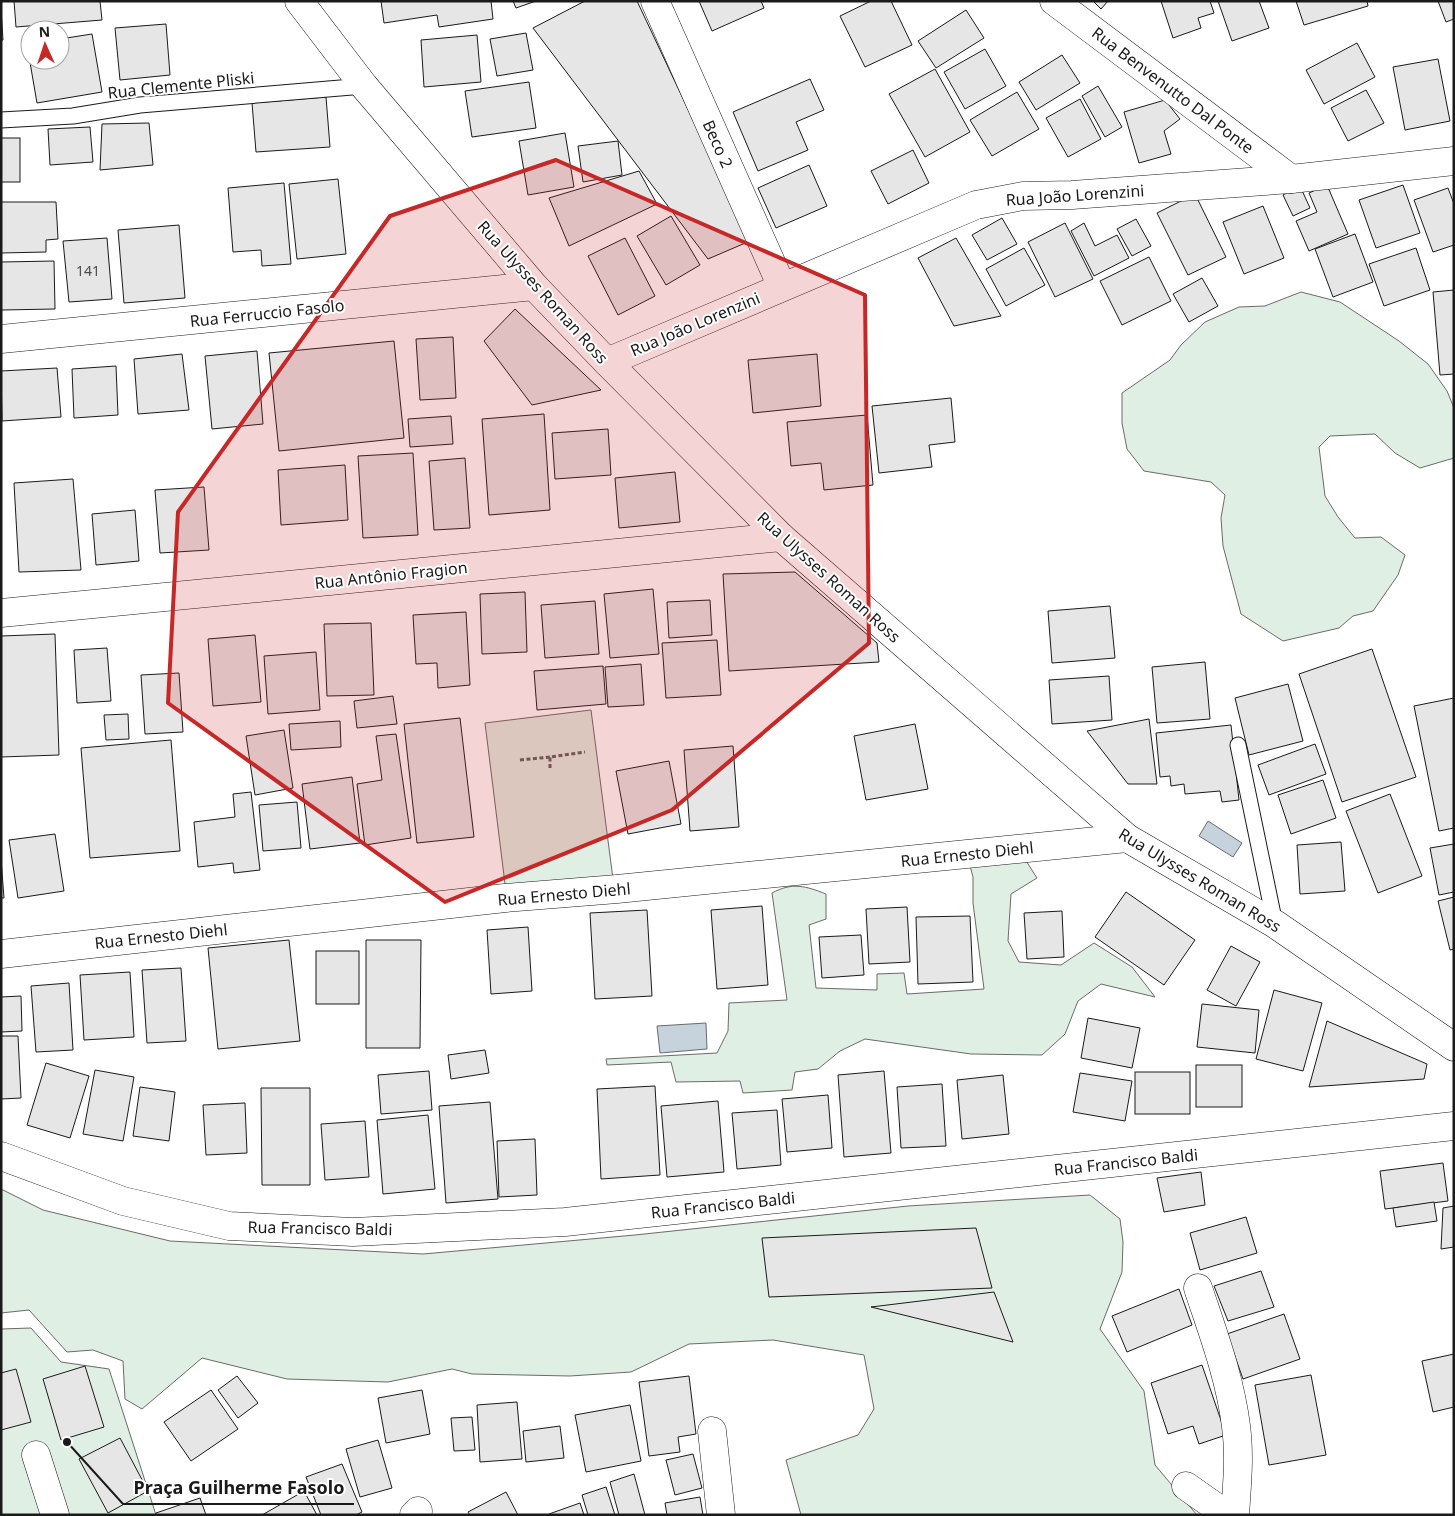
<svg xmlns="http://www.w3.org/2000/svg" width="1455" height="1516" font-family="'Noto Sans',sans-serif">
	<rect width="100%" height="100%" fill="#fff"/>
	<g fill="#e0efe3" stroke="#6a6a6a">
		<polygon points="1301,292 1340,302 1399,341 1428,364 1447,391 1454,408 1454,458 1420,468 1395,453 1375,434 1330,436 1319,447 1325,496 1338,517 1355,538 1381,537 1405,555 1398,575 1373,611 1353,616 1339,628 1283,641 1241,614 1223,546 1221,518 1225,495 1211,482 1144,471 1127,449 1122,423 1122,393 1170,360 1181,345 1205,322 1239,307 1265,306"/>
		<polygon points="591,710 613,879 506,892 485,723"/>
		<path d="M1023 856 1037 878 1011 894 1008 941 1019 962 1061 965 1094 943 1132 967 1155 997 1101 984 1078 1001 1065 1034 1042 1055 971 1054 865 1039 840 1051 818 1069 795 1072 792 1090 743 1093 740 1081 676 1082 671 1062 607 1065 606 1059 717 1053 728 1031 729 1003 787 1000 772 893C792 882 806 886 826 894V919L809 925 816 988 877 990V974L904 973 907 994 984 989 973 903V877L969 862Z"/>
		<polygon points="1,1189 43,1210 170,1241 423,1254 635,1235 908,1206 1090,1195 1120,1219 1123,1242 1122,1272 1100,1329 1144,1391 1155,1465 1197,1515 801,1515 786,1460 858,1435 874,1409 864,1355 773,1340 689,1344 631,1372 570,1376 472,1374 452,1369 388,1382 287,1379 202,1358 142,1409 125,1399 123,1361 93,1350 67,1352 29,1310 1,1313"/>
		<polygon points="31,1328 61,1362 109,1369 156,1515 1,1515 1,1329"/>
	</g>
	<g fill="#c6d2dc" stroke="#6a6a6a">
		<polygon points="1208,821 1242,843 1233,857 1199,836"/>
		<polygon points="706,1023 707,1049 660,1053 657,1026"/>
	</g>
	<g fill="#e6e6e6" stroke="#1a1a1a">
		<polygon points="14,1 100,1 102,20 16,27"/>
		<polygon points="381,1 491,1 493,19 439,27 437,15 384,23"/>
		<polygon points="513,1 536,1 516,8"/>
		<polygon points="585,1 637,1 750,241 708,259 533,28"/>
		<polygon points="699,1 761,1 764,8 712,31"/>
		<polygon points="871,1 891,1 912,45 865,67 840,16"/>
		<polygon points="1093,1 1108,1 1101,9"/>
		<polygon points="1161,1 1210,1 1214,13 1198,18 1201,28 1173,38"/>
		<polygon points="1218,1 1259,1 1269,28 1232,41"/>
		<polygon points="1296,1 1367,1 1368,6 1304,25"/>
		<polygon points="1438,1 1454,1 1454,19 1446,22"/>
		<polygon points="1,9 3,40 1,40"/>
		<polygon points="966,10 984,38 936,68 918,41"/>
		<polygon points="166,24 170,75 120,80 115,28"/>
		<polygon points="526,33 533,70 497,76 490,39"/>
		<polygon points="92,34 102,92 37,103 27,45 30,44 30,60 60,60 60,39"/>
		<polygon points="477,35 481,82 424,87 421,40"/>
		<polygon points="1357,43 1375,77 1324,104 1306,70"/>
		<polygon points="985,49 1006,86 965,109 944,72"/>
		<polygon points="1062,55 1080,83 1036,110 1019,82"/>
		<polygon points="1438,59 1450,121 1405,130 1393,67"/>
		<polygon points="935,69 970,132 925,157 889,94"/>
		<polygon points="810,79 824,110 796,122 808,150 758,171 733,112"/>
		<polygon points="529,82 536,128 472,137 465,91"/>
		<polygon points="1098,86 1122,127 1105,137 1082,96"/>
		<polygon points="1366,90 1384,123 1348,141 1331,108"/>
		<polygon points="1017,92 1039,129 992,156 970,120"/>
		<polygon points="326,97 330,147 256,152 252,103"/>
		<polygon points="1080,99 1101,139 1068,157 1046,118"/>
		<polygon points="1165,100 1180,119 1164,131 1171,154 1139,163 1124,112"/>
		<polygon points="149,123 153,165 100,170 102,124"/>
		<polygon points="90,127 93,162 50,165 48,129"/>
		<polygon points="565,133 574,187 528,195 519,141"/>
		<rect x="1" y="138" width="19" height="44"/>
		<polygon points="618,141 622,175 583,182 578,146"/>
		<polygon points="913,150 929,183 888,204 871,171"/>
		<polygon points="809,165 827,206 776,228 758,188"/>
		<polygon points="639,171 657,204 569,246 549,198"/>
		<polygon points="338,179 346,254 297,259 289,184"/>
		<polygon points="284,183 291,264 262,266 261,250 233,252 228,188"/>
		<polygon points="1327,185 1348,234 1309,251 1296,221 1317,212 1309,193"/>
		<polygon points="1403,185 1420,233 1376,248 1359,200"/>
		<polygon points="1300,186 1310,208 1293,216 1283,195"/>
		<polygon points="1448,188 1454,204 1454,245 1433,252 1414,200"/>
		<polygon points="1195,194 1226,257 1188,275 1157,213"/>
		<polygon points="1,202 56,202 58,239 46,240 46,252 1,253"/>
		<polygon points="1263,206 1284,258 1244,274 1223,222"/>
		<polygon points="671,216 700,265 666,285 637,236"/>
		<polygon points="1002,218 1017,244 987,260 972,235"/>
		<polygon points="1136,219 1151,246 1132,256 1117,229"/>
		<polygon points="1065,223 1093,279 1055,297 1028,242"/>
		<polygon points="1084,223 1095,246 1117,235 1129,258 1094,276 1071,231"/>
		<polygon points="179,225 185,298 124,303 118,230"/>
		<polygon points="1355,234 1373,282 1333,297 1315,249"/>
		<polygon points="107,238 112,299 69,302 63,241"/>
		<polygon points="625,238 655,296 618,315 588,256"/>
		<polygon points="956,238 1001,316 954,326 918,258"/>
		<polygon points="1024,248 1045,285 1006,306 986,269"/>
		<polygon points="1416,248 1430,290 1384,306 1369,264"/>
		<polygon points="1149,257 1171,301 1122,325 1100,281"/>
		<polygon points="54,261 55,309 1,310 1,262"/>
		<polygon points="1202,278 1218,306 1189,322 1173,294"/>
		<polygon points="1454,290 1454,374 1440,375 1433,292"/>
		<polygon points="515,309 601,390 532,405 484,341"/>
		<polygon points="453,337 456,398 420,400 416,339"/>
		<polygon points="394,341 404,438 279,451 269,353"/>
		<polygon points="257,351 263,424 212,429 205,356"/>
		<polygon points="182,354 189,410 138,414 134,359"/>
		<polygon points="817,354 821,406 753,413 748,360"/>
		<polygon points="116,366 118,415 74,418 72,369"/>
		<polygon points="57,368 61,417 2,421 1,371"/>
		<polygon points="951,398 955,442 929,445 932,467 879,473 872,406"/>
		<polygon points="544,414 550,510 489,515 482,419"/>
		<polygon points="867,415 873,485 824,490 821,463 791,466 787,422"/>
		<polygon points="451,416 453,444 410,447 408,419"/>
		<polygon points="608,429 611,475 555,479 552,433"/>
		<polygon points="413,453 418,535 363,538 358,456"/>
		<polygon points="465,458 470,528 434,530 429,461"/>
		<polygon points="345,465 348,520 281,525 278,470"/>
		<polygon points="675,472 680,522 619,528 615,478"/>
		<polygon points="73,479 81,570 19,572 14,483"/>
		<polygon points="204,487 209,550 160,553 155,490"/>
		<polygon points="135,510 139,561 96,565 92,514"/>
		<polygon points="795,572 877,643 879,662 729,671 723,574"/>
		<polygon points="653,589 659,654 610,658 604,594"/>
		<polygon points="525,592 527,652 482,654 480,594"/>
		<polygon points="710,600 712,635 669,638 667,602"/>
		<polygon points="595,601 599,654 545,658 541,605"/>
		<polygon points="1110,606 1115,658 1052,663 1048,611"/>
		<polygon points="466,612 470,685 438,688 437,663 416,664 413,615"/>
		<polygon points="371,623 374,695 327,696 324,624"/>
		<polygon points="55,634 59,755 1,757 1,636"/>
		<polygon points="255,635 261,702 213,706 208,639"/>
		<polygon points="717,640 721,695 666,698 662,643"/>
		<polygon points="107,648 111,701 77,703 74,650"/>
		<polygon points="1372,649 1416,777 1342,802 1299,674"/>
		<polygon points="316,652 320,710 268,714 264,656"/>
		<polygon points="1205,662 1210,719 1157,723 1152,667"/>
		<polygon points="641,664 644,705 608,707 605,667"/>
		<polygon points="603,666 606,704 537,710 534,671"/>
		<polygon points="179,673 183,732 145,734 141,675"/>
		<polygon points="1109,676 1112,720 1052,724 1049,680"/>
		<polygon points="1288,684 1303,741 1249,755 1235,698"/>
		<polygon points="393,696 397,724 357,728 354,701"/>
		<polygon points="1454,698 1454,828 1439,831 1414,706"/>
		<polygon points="128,714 129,739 106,740 104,715"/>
		<polygon points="460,718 474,837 417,843 404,724"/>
		<polygon points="1149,719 1157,784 1128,784 1087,731"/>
		<polygon points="340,721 341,747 291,750 289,724"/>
		<polygon points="915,724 928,789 866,800 854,736"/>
		<polygon points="1231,725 1239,800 1222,802 1220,791 1185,794 1184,784 1171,786 1170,776 1160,777 1156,733"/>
		<polygon points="284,730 293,788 255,795 246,736"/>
		<polygon points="396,734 411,838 365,845 357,784 382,780 376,736"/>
		<polygon points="171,740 180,851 90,858 81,748"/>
		<polygon points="1315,744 1326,774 1269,795 1258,765"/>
		<polygon points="733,746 739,827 690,831 684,750"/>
		<polygon points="669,761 681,824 628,834 616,771"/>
		<polygon points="352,777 360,843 310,849 302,784"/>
		<polygon points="1323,780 1336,818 1291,834 1278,795"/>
		<polygon points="251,792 260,870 234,873 233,863 198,867 194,822 235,817 233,794"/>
		<polygon points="1390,794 1422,876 1378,893 1346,811"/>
		<polygon points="297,802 301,848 263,851 259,805"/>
		<polygon points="55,834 64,891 18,898 9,840"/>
		<polygon points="1341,842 1345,891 1300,894 1297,845"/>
		<polygon points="1454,844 1454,892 1439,895 1430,848"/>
		<polygon points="1,859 4,898 1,898"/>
		<polygon points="1126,892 1195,940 1164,985 1095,937"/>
		<polygon points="1454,897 1454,949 1450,950 1438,901"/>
		<polygon points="762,906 768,985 717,989 711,910"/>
		<polygon points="907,907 910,962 869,964 866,909"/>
		<polygon points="647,910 652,996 595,999 590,913"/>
		<polygon points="1062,911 1064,957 1027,959 1024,913"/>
		<polygon points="970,916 973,982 918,984 916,917"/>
		<polygon points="528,927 532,991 491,994 487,930"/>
		<polygon points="861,935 864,975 822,978 819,937"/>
		<polygon points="289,940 300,1041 218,1049 208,948"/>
		<polygon points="366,940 421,940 420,1048 366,1048"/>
		<polygon points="1231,946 1260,962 1236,1006 1207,990"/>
		<rect x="316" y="951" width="43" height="53"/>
		<polygon points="181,968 186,1041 147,1043 142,970"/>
		<polygon points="130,972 134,1037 84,1040 80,975"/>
		<polygon points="69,983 73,1050 36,1052 31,986"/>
		<polygon points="1274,990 1322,1003 1303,1071 1256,1059"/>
		<polygon points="21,996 22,1031 1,1032 1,997"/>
		<polygon points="1202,1004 1259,1010 1255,1053 1197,1047"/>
		<polygon points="1088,1018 1140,1028 1132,1068 1081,1058"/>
		<polygon points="1327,1021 1427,1064 1424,1079 1309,1087"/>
		<polygon points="1,1036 18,1036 21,1098 1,1099"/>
		<polygon points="485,1050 489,1073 451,1079 448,1055"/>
		<polygon points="46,1063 89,1076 70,1138 27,1125"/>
		<rect x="1196" y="1065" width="46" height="42"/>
		<polygon points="95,1070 134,1077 123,1141 83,1134"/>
		<polygon points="429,1071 432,1110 381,1114 378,1075"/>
		<polygon points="884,1071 891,1153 844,1157 838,1075"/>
		<rect x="1135" y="1072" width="55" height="42"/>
		<polygon points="1080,1073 1132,1081 1125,1121 1073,1112"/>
		<polygon points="1003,1075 1009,1134 962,1139 957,1080"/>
		<polygon points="942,1084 946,1146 901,1148 897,1087"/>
		<polygon points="655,1086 660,1175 601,1179 597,1089"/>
		<polygon points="140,1087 175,1092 169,1141 133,1136"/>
		<polygon points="261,1088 310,1088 310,1185 262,1185"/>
		<polygon points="828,1095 832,1148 787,1152 782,1099"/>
		<polygon points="718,1101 724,1172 667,1177 661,1106"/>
		<polygon points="490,1102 498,1199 446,1203 439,1106"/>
		<polygon points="245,1103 247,1153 206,1155 203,1105"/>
		<polygon points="777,1110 781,1165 737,1169 732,1113"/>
		<polygon points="428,1115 435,1189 383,1194 377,1120"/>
		<polygon points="365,1121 369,1177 325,1180 321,1124"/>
		<polygon points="535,1139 537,1195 499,1197 497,1141"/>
		<polygon points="1443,1163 1448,1201 1385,1209 1380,1171"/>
		<polygon points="1201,1172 1205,1205 1164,1212 1157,1178"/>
		<polygon points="1434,1202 1437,1221 1396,1227 1393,1208"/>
		<polygon points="1454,1206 1454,1247 1441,1249 1443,1208"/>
		<polygon points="1246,1217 1257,1253 1200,1270 1190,1233"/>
		<polygon points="976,1228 992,1288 769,1297 762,1238"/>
		<polygon points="1261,1271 1274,1307 1228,1321 1214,1286"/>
		<polygon points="1179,1289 1192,1325 1127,1352 1112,1316"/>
		<polygon points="994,1292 1013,1342 871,1307"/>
		<polygon points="1284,1314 1300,1359 1243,1379 1227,1334"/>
		<polygon points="1454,1354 1454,1407 1433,1412 1422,1361"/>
		<polygon points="1202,1365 1226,1435 1199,1444 1193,1426 1168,1434 1151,1383"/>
		<polygon points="85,1366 104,1427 61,1440 43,1379"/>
		<polygon points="16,1369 31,1422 1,1430 1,1373"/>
		<polygon points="1311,1375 1326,1455 1269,1465 1255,1385"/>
		<polygon points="237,1376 258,1403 238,1418 218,1390"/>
		<polygon points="689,1376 696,1434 678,1437 680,1452 649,1456 639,1382"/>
		<polygon points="211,1390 238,1429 191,1461 164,1422"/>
		<polygon points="422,1390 430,1434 386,1443 378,1398"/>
		<polygon points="517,1402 522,1459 480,1462 477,1405"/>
		<polygon points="630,1405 641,1461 586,1472 575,1415"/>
		<polygon points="472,1417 475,1450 454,1451 451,1418"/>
		<polygon points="560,1426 564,1458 526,1462 523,1431"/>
		<polygon points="120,1438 148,1491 108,1513 79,1459"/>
		<polygon points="378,1440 392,1488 360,1497 346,1449"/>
		<polygon points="693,1454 702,1488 675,1495 666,1460"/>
		<polygon points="342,1464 362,1512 356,1515 321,1515 306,1477"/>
		<polygon points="634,1474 645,1515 619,1515 610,1482"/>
		<polygon points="606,1487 615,1515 588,1515 582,1495"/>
		<polygon points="304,1491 317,1515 262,1515"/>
		<polygon points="506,1492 518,1515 470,1515 468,1512"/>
		<polygon points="700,1497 703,1515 667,1515 665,1503"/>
		<polygon points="200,1498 206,1515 156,1515 156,1513"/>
		<polygon points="580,1503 584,1515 550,1515 549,1514"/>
	</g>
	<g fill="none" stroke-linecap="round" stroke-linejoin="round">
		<g stroke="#1a1a1a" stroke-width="17">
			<g id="service">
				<polyline points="1,120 73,116 140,105 364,86"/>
				<polyline points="1238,745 1275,924"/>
			</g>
		</g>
		<g stroke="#1a1a1a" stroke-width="29">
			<g id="minor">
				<polyline points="655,1 782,287"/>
				<polyline points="1054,1 1291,179"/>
				<polyline points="1,339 534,286"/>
				<polyline points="607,362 976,205 1023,196 1072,195 1291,179 1454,161"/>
				<polyline points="1,613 781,537"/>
				<polyline points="1,954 505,898 617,889 1127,838"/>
				<polyline points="1,1156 123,1201 229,1226 353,1232 565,1222 1454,1126"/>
				<path d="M1198 1288C1213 1333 1230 1378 1236 1426 1240 1456 1237 1485 1235 1515"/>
				<polyline points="712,1431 721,1515"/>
				<polyline points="36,1455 55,1515"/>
				<polyline points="1186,1486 1227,1515"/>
				<polyline points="414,1515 418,1511"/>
			</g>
		</g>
		<g stroke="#1a1a1a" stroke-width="29">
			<polyline id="tertiary" points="299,1 364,86 534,286 607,362 781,537 1127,838 1275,924 1454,1047"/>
		</g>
		<g stroke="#5f5f5f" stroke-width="3" stroke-dasharray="4 2.5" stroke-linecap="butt">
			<polyline points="520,760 550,757"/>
			<polyline points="550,768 550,757 585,752"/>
		</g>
		<use href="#service" stroke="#fff" stroke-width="15"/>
		<use href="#minor" stroke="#fff" stroke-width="28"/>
		<use href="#tertiary" stroke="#fff" stroke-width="28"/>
	</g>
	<path fill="#c62828" fill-opacity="0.2" stroke="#c62828" stroke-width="4" stroke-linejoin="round" d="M556 160 865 295 869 643 672 810 445 902 168 703 178 512 390 216Z"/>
	<g text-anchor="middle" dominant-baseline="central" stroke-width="4" stroke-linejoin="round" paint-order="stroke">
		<g font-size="14" fill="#4d4d4d">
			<text x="88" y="270">141</text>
		</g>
		<g font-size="16" fill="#1a1a1a" stroke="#fff">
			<text transform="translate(181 85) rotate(-6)">Rua Clemente Pliski</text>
			<text transform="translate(1173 90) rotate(37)">Rua Benvenutto Dal Ponte</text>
			<text transform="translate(718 144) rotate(66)">Beco 2</text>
			<text transform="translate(1075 195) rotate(-4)">Rua João Lorenzini</text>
			<text transform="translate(543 292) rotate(48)">Rua Ulysses Roman Ross</text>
			<text transform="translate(267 313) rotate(-6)">Rua Ferruccio Fasolo</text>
			<text transform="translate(695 324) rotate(-23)">Rua João Lorenzini</text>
			<text transform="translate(391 575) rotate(-6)">Rua Antônio Fragion</text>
			<text transform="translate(829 577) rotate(42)">Rua Ulysses Roman Ross</text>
			<text transform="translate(967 854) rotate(-6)">Rua Ernesto Diehl</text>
			<text transform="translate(1200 880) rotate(31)">Rua Ulysses Roman Ross</text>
			<text transform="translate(564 894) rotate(-5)">Rua Ernesto Diehl</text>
			<text transform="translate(161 936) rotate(-6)">Rua Ernesto Diehl</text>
			<text transform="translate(1126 1162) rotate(-6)">Rua Francisco Baldi</text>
			<text transform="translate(723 1205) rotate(-6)">Rua Francisco Baldi</text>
			<text transform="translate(320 1228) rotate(1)">Rua Francisco Baldi</text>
		</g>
	</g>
	<path fill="none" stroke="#1a1a1a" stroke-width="2" d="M67 1442L123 1504H354"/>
	<circle fill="#1a1a1a" stroke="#fff" stroke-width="2" cx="67" cy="1442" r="5"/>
	<g font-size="18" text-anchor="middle" font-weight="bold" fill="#1a1a1a" stroke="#fff" stroke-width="4" stroke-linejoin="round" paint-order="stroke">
		<text x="239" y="1494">Praça Guilherme Fasolo</text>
	</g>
	<rect width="1455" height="1516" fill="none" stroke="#1a1a1a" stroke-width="5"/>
	<g transform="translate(45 45) rotate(357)"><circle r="24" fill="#ffffff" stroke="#a3a3a3"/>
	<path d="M0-4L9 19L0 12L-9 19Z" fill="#c62828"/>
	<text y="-8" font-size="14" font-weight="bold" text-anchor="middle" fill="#1a1a1a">N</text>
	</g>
</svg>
